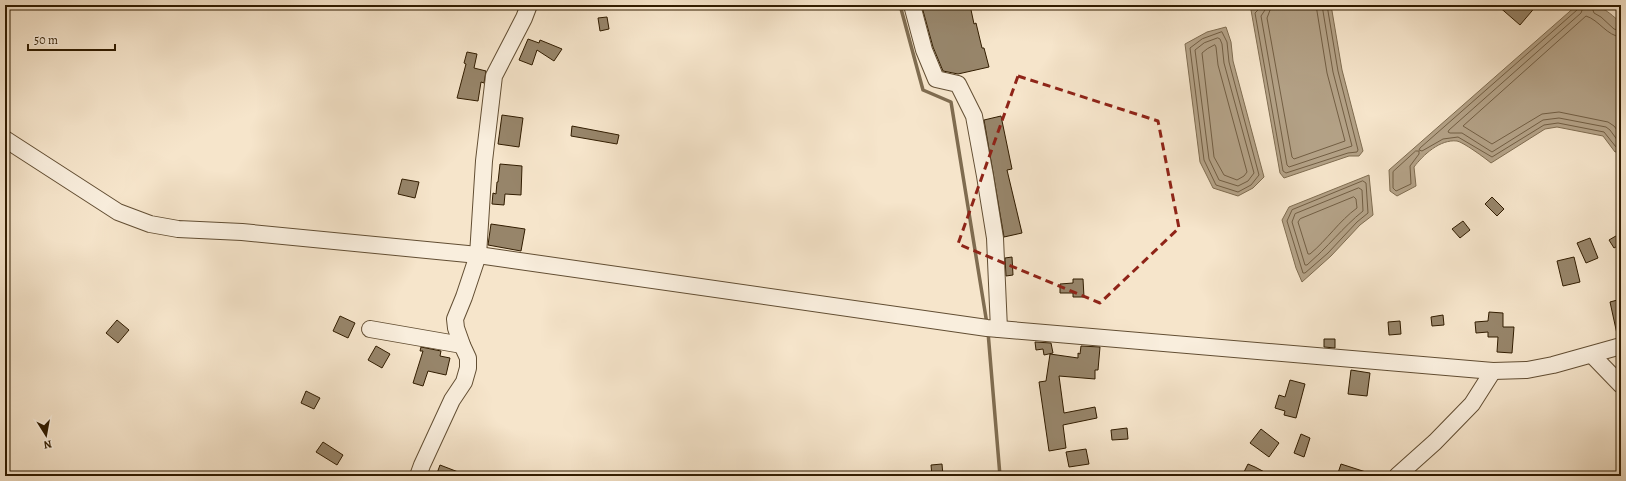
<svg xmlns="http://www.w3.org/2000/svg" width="1626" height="481" font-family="Alegreya,serif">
	<rect width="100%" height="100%" fill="#f6e5cb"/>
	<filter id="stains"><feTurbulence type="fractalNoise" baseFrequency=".005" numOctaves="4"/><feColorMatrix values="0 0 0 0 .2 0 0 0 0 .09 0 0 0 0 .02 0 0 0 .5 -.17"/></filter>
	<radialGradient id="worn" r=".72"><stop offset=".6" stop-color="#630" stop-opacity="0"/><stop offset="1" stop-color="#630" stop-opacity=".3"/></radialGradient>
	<g fill="#b3a186" stroke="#7f6c50">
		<polygon points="1259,5 1331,5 1342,70 1363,151 1359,156 1349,156 1284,178 1280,173 1251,10"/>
		<path d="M1577 5C1601 5 1603 7 1621 23V151L1615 152 1603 136 1557 127 1545 129 1491 163C1485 158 1463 142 1457 141 1440 139 1423 155 1414 167L1416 186 1397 196 1390 191 1389 170Z"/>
		<polygon points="1226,27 1231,42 1233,61 1264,177 1253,188 1238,196 1213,188 1200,162 1185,44 1207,32"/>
		<polygon points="1369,175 1373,215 1360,225 1331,256 1302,282 1296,268 1282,220 1289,207"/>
	</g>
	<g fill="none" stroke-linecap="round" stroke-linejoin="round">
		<g stroke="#725e43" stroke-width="1">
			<polyline points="1261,5 1260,8 1255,13 1283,171 1286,173 1348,153 1357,152 1358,150 1338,71 1327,5"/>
			<polyline points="1266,5 1265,10 1261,16 1287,165 1289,167 1352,146 1333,72 1322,5"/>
			<polyline points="1272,5 1267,18 1292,157 1294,159 1345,141 1327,73 1316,5"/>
			<polyline points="1579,5 1577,10 1420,148 1419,150 1422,151 1443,139 1458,137 1492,157 1544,125 1558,123 1604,132 1616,147 1621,147"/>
			<polyline points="1584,5 1581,13 1449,130 1448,132 1450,133 1462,133 1492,152 1543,120 1559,118 1606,127 1610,130 1618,141 1621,142"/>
			<polyline points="1591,5 1594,13 1601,17 1614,29 1621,31"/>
			<polygon points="1222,32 1227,42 1229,62 1259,175 1251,185 1238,192 1216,185 1204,160 1190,48 1202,39"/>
			<path d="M1621 37C1607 36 1599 20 1586 16L1463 126 1492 144 1542 114 1559 112 1608 122 1614 126 1621 135"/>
			<polygon points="1218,38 1220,39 1222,44 1224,63 1254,173 1248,181 1238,186 1219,180 1209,159 1195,50 1204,43"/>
			<polygon points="1215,45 1216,47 1218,65 1247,172 1244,176 1237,180 1224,175 1214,157 1202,53 1207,49"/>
			<polygon points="1416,151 1419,151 1419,154 1410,166 1411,184 1396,191 1393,188 1393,172"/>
			<polygon points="1363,181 1366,183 1368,213 1357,222 1328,253 1305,273 1303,273 1287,221 1292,210"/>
			<path d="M1359 188 1362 190 1363 211C1343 227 1327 248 1307 265H1305L1292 222 1295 214Z"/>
			<path d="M1354 197 1356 199 1357 208C1339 221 1327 240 1310 254H1308L1298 222 1300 219Z"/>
		</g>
		<g stroke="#7f6c50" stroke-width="3.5">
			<polyline points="900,5 923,90 951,102 987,324"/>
			<polyline points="988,332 1000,476"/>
		</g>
	</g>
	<g fill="#97856a" stroke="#311c00">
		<polygon points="933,5 970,5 974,24 976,23 982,48 984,48 989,67 958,74 943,71 933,47 922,7"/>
		<polygon points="1497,5 1537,5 1520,25"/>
		<polygon points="607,17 609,29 600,31 598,18"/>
		<polygon points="528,39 539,43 540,40 562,49 554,61 537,50 532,65 519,60"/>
		<polygon points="467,52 477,54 474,68 486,71 484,83 481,82 478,101 457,98 466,64 464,63"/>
		<polygon points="502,115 523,118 519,147 498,144"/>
		<polygon points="1001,116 1012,169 1007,170 1022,233 1004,237 984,120"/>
		<polygon points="572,126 619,135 617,144 571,136"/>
		<polygon points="500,164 522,166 521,195 505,194 504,205 492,204 493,193 496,194 497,182 498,182"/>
		<polygon points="402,179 419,182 415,198 398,194"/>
		<polygon points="1492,197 1504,209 1497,216 1485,204"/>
		<polygon points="1463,221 1470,230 1460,238 1452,229"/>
		<polygon points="491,224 525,229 521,251 488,245"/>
		<polygon points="1621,233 1621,244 1614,248 1609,240"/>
		<polygon points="1590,238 1598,258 1586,263 1577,243"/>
		<polygon points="1012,257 1013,275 1006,276 1005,258"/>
		<polygon points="1574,257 1580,282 1563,286 1557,261"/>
		<polygon points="1073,279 1083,279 1084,297 1073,297 1073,293 1060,293 1060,284 1073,283"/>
		<polygon points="1621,299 1621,333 1617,334 1610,302"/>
		<polygon points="1489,312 1503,313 1503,327 1514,327 1512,353 1497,352 1498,337 1488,337 1488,332 1476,333 1475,322 1488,321"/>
		<polygon points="1443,315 1444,325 1432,326 1431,317"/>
		<polygon points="340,316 355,323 348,338 333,331"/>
		<polygon points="117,320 129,330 118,343 106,333"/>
		<polygon points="1400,321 1401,334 1389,335 1388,322"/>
		<polygon points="1324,339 1335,339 1335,348 1324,347"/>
		<polygon points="1035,342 1051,343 1053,353 1044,355 1043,349 1036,350"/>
		<polygon points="376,346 390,354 382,368 368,360"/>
		<polygon points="1081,346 1100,347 1098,370 1095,370 1095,379 1059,376 1064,413 1095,407 1097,418 1063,425 1066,448 1049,451 1039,382 1046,381 1050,354 1078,358 1078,353 1080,354"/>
		<polygon points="421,347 441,351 440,356 450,358 446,375 428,371 423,386 413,383 423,351 420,351"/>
		<polygon points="1351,370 1370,373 1367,396 1348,394"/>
		<polygon points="1290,380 1305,384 1296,418 1284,415 1285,411 1275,408 1279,395 1285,397"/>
		<polygon points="306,391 320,398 314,409 301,403"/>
		<polygon points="1127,428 1128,439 1112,440 1111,430"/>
		<polygon points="1261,429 1279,443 1269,457 1250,443"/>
		<polygon points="1301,434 1310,438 1304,457 1294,453"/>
		<polygon points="323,442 343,455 337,465 316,452"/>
		<polygon points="1086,449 1089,464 1069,467 1066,452"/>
		<polygon points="942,464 943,476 932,476 931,465"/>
		<polygon points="1248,464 1255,467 1272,476 1242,476"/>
		<polygon points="1341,464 1372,474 1372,476 1337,476"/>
		<polygon points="440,465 466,475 466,476 436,476"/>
	</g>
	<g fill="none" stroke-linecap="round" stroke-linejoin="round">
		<g stroke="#624e33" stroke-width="18">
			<g id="minor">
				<polyline points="912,5 924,50 936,79 958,84 974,116 985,176 995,238 999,329"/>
				<polyline points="5,139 118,212 150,224 178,229 242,232 478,255 987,328 1493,371 1527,370 1553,365 1621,346"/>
				<polyline points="370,329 462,345"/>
				<polyline points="1592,355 1621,385"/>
				<polyline points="418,476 422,465 452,400 464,382 468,368 468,358 462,345 456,328 455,319 464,297 478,255 484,161 494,76 524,18 529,5"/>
				<polyline points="1397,476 1435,442 1472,404 1493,371"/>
			</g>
		</g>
		<use href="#minor" stroke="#f9eedd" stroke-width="16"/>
	</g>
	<path fill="none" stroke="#8f2418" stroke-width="3" stroke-dasharray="8 5" stroke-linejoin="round" d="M1018 76 1158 121 1179 228 1100 303 958 244Z"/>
	<rect width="1626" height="481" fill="none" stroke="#f6e5cb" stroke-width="20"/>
	<rect x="6" y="6" width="1614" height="469" fill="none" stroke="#311c00" stroke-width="2"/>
	<rect x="10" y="10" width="1606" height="461" fill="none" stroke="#311c00"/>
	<g transform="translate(46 435) rotate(169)" stroke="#f9eedd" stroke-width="3" paint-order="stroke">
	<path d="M0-3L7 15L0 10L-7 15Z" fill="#311c00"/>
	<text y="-6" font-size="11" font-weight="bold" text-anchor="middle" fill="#311c00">N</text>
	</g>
	<path d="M28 44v6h87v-6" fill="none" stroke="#311c00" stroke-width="2"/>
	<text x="34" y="44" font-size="12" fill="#311c00" stroke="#f9eedd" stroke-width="3" paint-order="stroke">50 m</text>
	<rect width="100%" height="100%" filter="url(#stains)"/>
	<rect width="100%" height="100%" fill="url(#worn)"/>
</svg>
